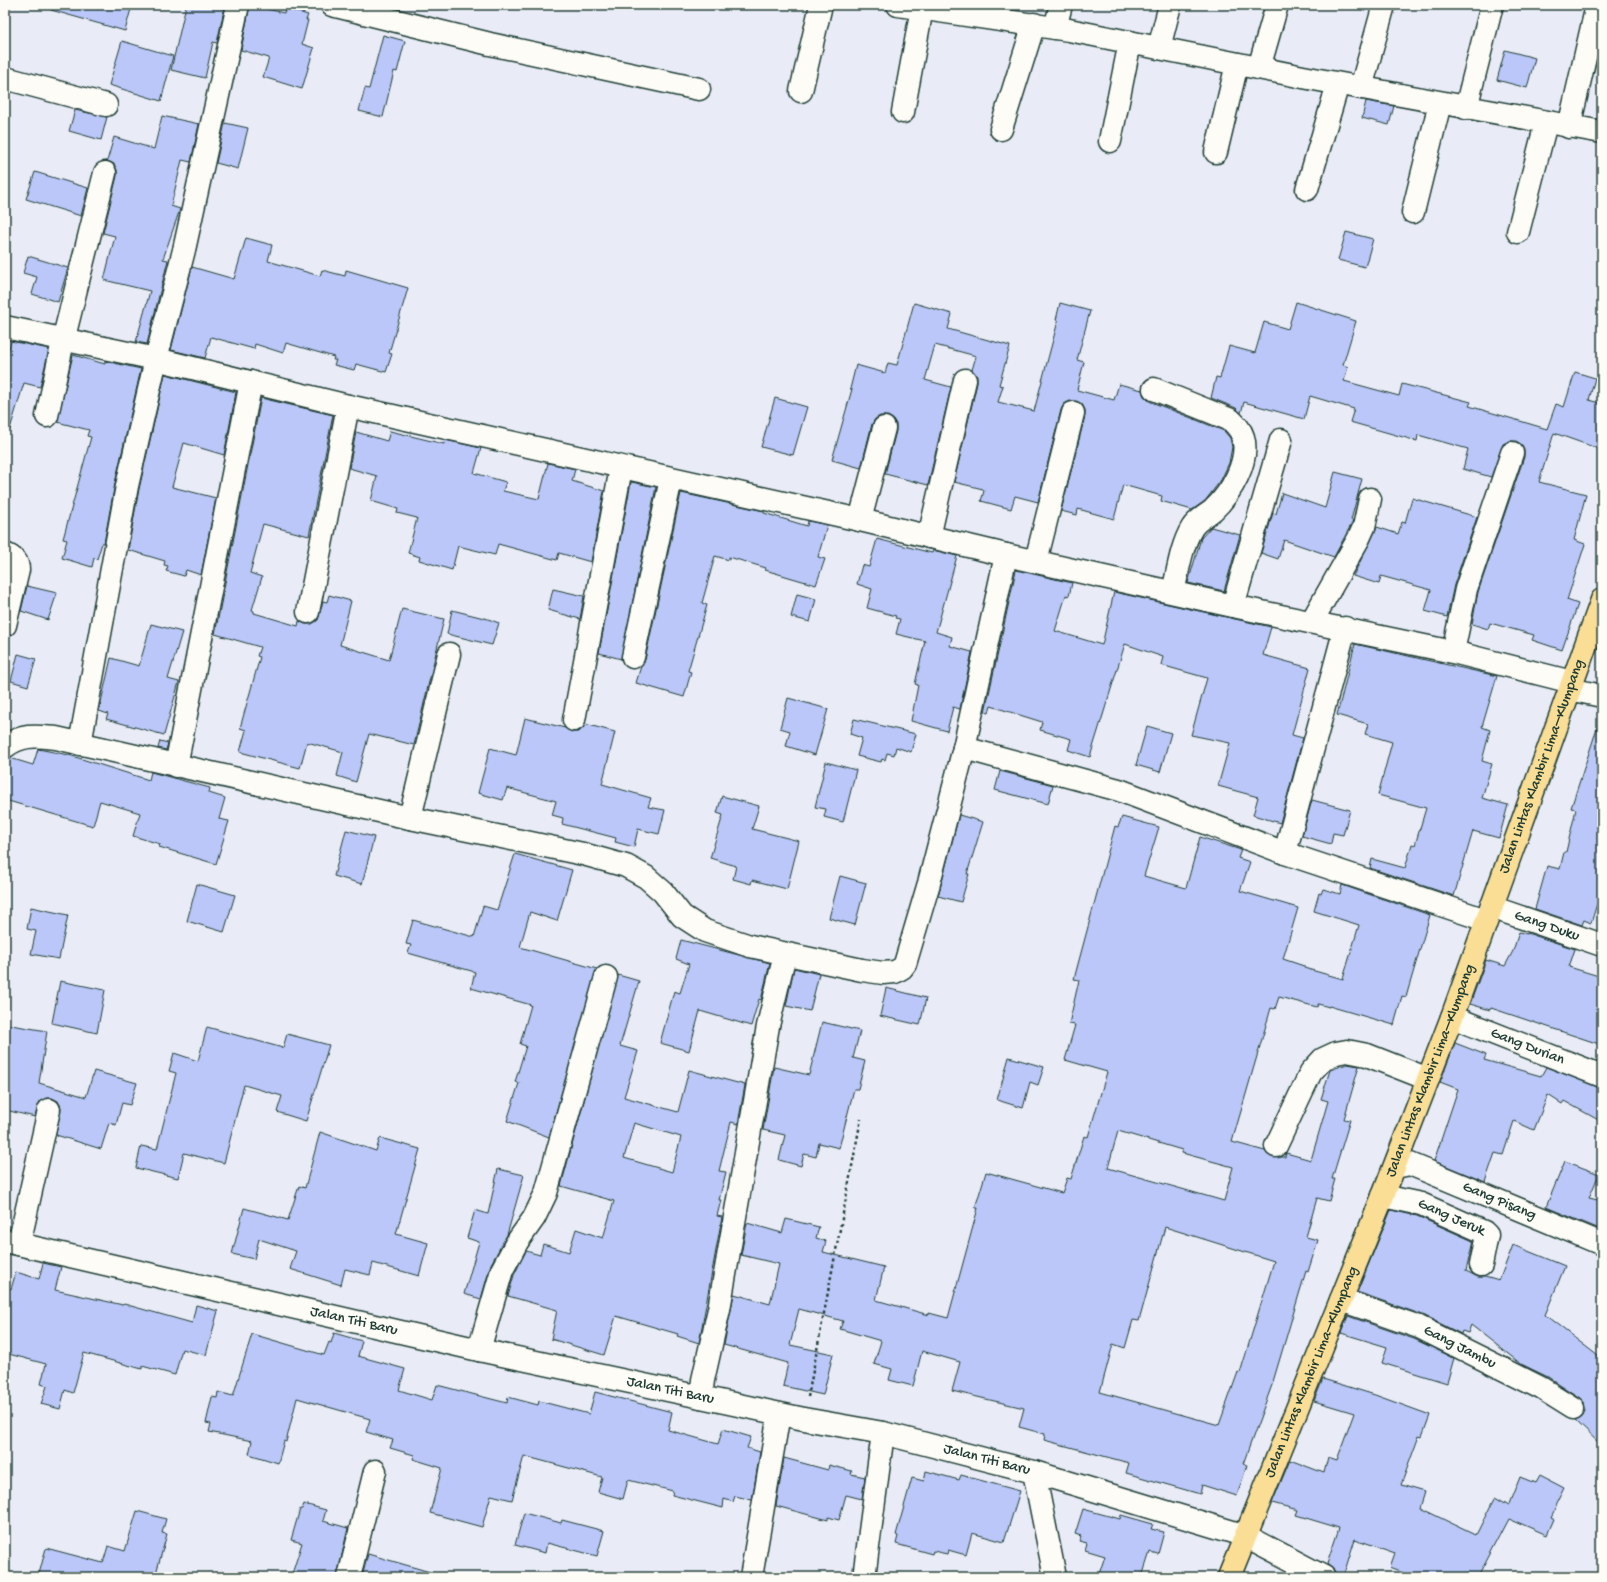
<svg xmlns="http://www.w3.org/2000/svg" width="1607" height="1582" font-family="'Gochi Hand',sans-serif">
	<rect width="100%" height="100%" fill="#e9ecf7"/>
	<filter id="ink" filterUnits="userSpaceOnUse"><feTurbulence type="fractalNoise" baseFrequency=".025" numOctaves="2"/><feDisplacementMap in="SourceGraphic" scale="8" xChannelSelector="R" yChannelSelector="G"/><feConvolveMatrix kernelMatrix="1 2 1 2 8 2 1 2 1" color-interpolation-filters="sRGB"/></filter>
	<g filter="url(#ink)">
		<g fill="#bac7f8" stroke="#1f3d34" fill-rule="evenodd">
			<polygon points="52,5 132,5 125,31 51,10"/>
			<polygon points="186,5 225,5 217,43 213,42 205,78 171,70"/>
			<polygon points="250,5 284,13 285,8 308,15 306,20 308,20 302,44 314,48 302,89 263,77 269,58 241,50"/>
			<polygon points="383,35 405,41 397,72 394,71 383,117 359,111 365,88 369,89"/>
			<polygon points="122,41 173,56 161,101 109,85"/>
			<polygon points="1505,50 1535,58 1527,88 1497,80"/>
			<polygon points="1366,101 1394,106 1389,125 1362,118"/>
			<polygon points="75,110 107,117 101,140 69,131"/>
			<polygon points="162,116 199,124 191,162 182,160 171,206 180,209 163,259 168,260 147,344 136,342 150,291 104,280 115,236 103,233 117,176 117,170 114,164 107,161 114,137 154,149"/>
			<polygon points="225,123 248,128 238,169 216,163"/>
			<polygon points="35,172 88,188 81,216 26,199"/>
			<polygon points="1346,232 1373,239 1365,267 1338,260"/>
			<polygon points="246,238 272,245 268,261 320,276 322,270 345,276 346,270 408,288 389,353 392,354 386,372 356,364 354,370 334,365 336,360 333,360 334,357 286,343 283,353 255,344 254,349 211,337 205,358 171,350 192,267 234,279"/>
			<polygon points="28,256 68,268 58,302 32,294 37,277 23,273"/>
			<polygon points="1296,302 1356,321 1343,365 1348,367 1344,381 1399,396 1402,384 1471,402 1469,406 1547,429 1556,404 1564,407 1575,372 1595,378 1589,400 1602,404 1602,450 1554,433 1539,482 1586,494 1574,540 1585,544 1567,600 1578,604 1562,650 1532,640 1534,635 1490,623 1488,629 1472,624 1478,592 1524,457 1524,450 1521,444 1516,441 1510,441 1503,444 1491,477 1463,469 1468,449 1418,435 1417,441 1350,422 1354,409 1310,396 1304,419 1244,402 1241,413 1236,408 1211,398 1216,377 1220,378 1229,346 1255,353 1264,322 1288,329"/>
			<polygon points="914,303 952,314 948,329 1010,346 999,385 1003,386 998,402 1034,411 1058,321 1056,320 1060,303 1090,311 1077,360 1084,362 1077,390 1114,400 1119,384 1142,390 1144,396 1149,401 1224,431 1230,438 1232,447 1229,463 1221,480 1205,501 1192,510 1161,501 1162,496 1123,485 1114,519 1078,509 1077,515 1061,511 1085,416 1085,410 1082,404 1076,401 1070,401 1064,404 1061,410 1038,502 1015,496 1011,509 981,501 984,491 983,489 954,482 977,383 977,376 972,370 976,356 935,345 925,380 951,387 928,485 885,474 896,431 896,424 893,419 888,416 880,416 875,419 872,424 861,468 832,460 852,389 850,389 856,365 885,373 888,363 897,365"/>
			<polygon points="11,341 49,349 40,387 24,383 10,429 5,429 5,363"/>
			<polygon points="73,355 105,364 105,361 141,369 115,483 104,543 102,543 97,559 94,558 92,567 62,558 67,540 63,539 91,437 87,436 89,430 57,422"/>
			<polygon points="165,374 236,392 224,455 184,443 172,487 216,498 201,575 186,570 184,576 166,571 168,566 164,565 165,561 128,550 139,489"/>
			<polygon points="261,398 333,415 309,536 263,524 250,573 262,577 252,610 254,611 254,613 298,626 299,621 305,624 312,624 318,620 323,601 327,602 329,595 351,601 340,645 389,660 402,609 444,619 414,745 369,734 356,782 337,776 343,752 307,742 300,768 240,752 246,730 240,728 260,657 257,656 260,647 215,634"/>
			<polygon points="775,398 807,407 793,455 761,447"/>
			<polygon points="390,431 444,444 445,440 481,448 474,473 506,482 503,491 539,499 548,463 575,469 572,481 604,491 591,562 559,553 557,560 498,544 495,555 458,546 452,570 419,560 420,557 408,553 417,518 397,513 398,509 371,501 377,476 349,468 356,432 387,441"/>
			<polygon points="1335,472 1362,479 1351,520 1353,520 1352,523 1334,557 1284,540 1278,559 1261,553 1273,513 1276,514 1282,493 1325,508"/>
			<polygon points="631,482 656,487 621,659 599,653"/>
			<polygon points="681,493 764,511 764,513 807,526 808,521 827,525 818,557 825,559 816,585 765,570 766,568 729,557 729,560 715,556 702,603 707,605 688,671 691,672 684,697 636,683 641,666 645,660"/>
			<polygon points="1412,498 1477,517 1454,585 1447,617 1425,611 1431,590 1381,576 1379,584 1353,576 1377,527 1398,534 1402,522 1405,523"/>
			<polygon points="1211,527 1240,535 1224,591 1188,583 1201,538"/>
			<polygon points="877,539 932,553 933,550 957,556 936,632 952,637 950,646 972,652 960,709 953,707 947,731 911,721 918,685 915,684 925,641 896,634 900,619 895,618 896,616 867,608 872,589 857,584 862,565 869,567"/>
			<polygon points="1016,570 1072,583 1069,596 1066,595 1055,631 1102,645 1114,592 1271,627 1263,655 1310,668 1292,735 1303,738 1280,823 1253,815 1258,797 1218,786 1230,743 1191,735 1207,678 1161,665 1163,657 1125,644 1090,757 1068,750 1071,739 1040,730 1042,722 991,706 989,713 985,712"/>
			<polygon points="27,586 57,593 48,620 21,611"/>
			<polygon points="553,589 584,596 580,619 548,610"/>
			<polygon points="797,594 816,599 810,622 791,617"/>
			<polygon points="452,610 488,619 499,623 492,645 447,634"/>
			<polygon points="151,624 182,632 168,679 179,682 164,735 106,719 108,714 99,711 111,658 139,666"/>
			<polygon points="1355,644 1497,676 1482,727 1490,730 1482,761 1492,764 1482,798 1508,805 1499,838 1473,831 1454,896 1370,868 1372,859 1405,868 1412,844 1415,845 1426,808 1378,795 1392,742 1365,734 1368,724 1337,715"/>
			<polygon points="18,654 36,659 28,686 11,681"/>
			<polygon points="788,698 828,709 815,755 786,746 790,731 780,728"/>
			<polygon points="525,718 565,728 572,732 579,732 585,724 615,732 602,784 651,798 648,807 665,810 659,834 638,829 634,847 615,842 616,838 562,824 563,818 552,815 556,801 507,788 503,800 478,793 490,748 516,755"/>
			<polygon points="854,719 916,734 911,752 896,747 894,755 887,753 885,760 882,759 881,762 857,756 862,738 850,734"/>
			<polygon points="1598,725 1602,725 1602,888 1591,923 1584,920 1582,925 1535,909 1547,866 1560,869 1564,852 1566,852 1576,809 1571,808"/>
			<polygon points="1147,726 1171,733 1160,772 1136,765"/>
			<polygon points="160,741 168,743 166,750 158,748"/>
			<polygon points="38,749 69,755 149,780 151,772 210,788 209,793 225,798 219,819 229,821 216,864 159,847 160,844 133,836 140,813 100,801 93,826 5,800 5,759 10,758 33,765"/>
			<polygon points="826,762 856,770 843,822 824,817 826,809 815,807"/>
			<polygon points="1000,771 1053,785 1048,804 995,790"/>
			<polygon points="722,796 759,806 752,829 799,841 787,889 752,880 751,884 733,879 736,866 710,858 723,815 717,813"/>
			<polygon points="1312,800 1350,810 1343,835 1333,833 1331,844 1302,836"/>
			<polygon points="959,815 983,822 967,874 969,874 961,902 938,896"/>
			<path d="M1122 817 1159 827 1144 876 1186 888 1200 837 1241 850 1238 858 1250 862 1240 891 1298 908 1283 959 1304 966V968L1343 979 1359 925 1314 911 1319 893 1321 894 1323 889 1340 894 1342 885 1430 915 1406 997 1402 996 1394 1025 1329 1006V1007L1318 1004 1317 1007 1279 997 1275 1009 1271 1008 1232 1142 1265 1151 1271 1157H1285L1286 1153 1311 1160 1328 1101 1321 1099 1330 1070 1347 1064 1359 1066 1344 1119 1350 1120 1332 1179H1335L1329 1201 1317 1198 1306 1237 1318 1240 1308 1272 1306 1271 1272 1385 1243 1464 1247 1465 1237 1496 1202 1485 1200 1494 1126 1473 1129 1463 1044 1440 1045 1434 1019 1427 1024 1408 952 1391 960 1362 922 1351 913 1386 889 1380 892 1369 874 1364 881 1341 840 1329 843 1321 799 1309 790 1345 833 1354 823 1395 783 1386 788 1363 724 1345 734 1294 770 1304 779 1264 741 1255 747 1223 782 1233 786 1219 819 1227 816 1238 826 1241 823 1252 884 1267 876 1300 929 1315V1313L948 1318 978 1208H975L986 1172 1062 1193 1067 1178 1071 1179 1084 1136 1088 1137 1107 1072 1065 1060 1075 1025 1069 1024 1079 980 1074 979 1115 826 1118 827ZM1118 1131 1182 1150V1153L1233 1167 1224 1201 1108 1168ZM1165 1227 1274 1261 1240 1373 1238 1372 1219 1425 1100 1392 1113 1344 1125 1348 1133 1320 1139 1321Z"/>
			<polygon points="346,830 374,837 362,884 334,876"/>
			<polygon points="515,854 572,870 557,921 530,912 520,947 597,969 549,1137 507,1121 519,1083 515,1082 526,1046 520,1044 531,1005 471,988 475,972 408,953 411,945 406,944 413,920 474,937 483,906 497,910"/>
			<polygon points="840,876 866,883 855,925 829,918"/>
			<polygon points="197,884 235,895 224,932 187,921"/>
			<polygon points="31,907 68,915 59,959 31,954 36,931 27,929"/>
			<polygon points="1519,932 1527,934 1527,933 1575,949 1569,967 1602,977 1602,1045 1491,1008 1490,1010 1470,1004 1486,960 1505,966 1513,951"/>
			<polygon points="681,940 770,963 761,1000 759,999 751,1026 700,1011 689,1051 660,1043 674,991 680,993 689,964 676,959"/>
			<polygon points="794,968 819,974 810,1011 786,1006"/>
			<path d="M618 975 639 981 620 1046 638 1051 624 1097 678 1112 689 1070 745 1085 738 1124 731 1122 719 1171 726 1172 719 1200H721L717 1216 722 1217 699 1343 677 1336 678 1334 616 1316 604 1355 551 1339 557 1310 508 1296 514 1275 526 1251 540 1255 543 1244 569 1252 576 1229 603 1238 614 1201 561 1186ZM634 1123 681 1137 672 1172 624 1158Z"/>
			<polygon points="60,981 105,990 97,1033 52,1023"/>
			<polygon points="886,988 926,998 920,1025 880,1016"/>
			<polygon points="822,1022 860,1031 853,1058 865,1061 858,1089 854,1089 839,1148 819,1143 816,1157 804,1154 801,1166 779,1160 785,1135 763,1130 774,1067 809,1075"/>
			<polygon points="5,1024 47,1031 39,1083 86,1097 94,1071 137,1083 130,1105 122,1103 116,1125 109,1123 101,1149 56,1135 61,1107 58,1101 52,1098 46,1098 40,1101 35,1117 5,1110"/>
			<polygon points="207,1027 283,1048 287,1034 329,1045 306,1121 277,1112 282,1096 244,1085 224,1163 184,1153 178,1178 136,1168 141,1146 157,1149 176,1073 169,1071 174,1053 198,1061"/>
			<polygon points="1455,1043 1486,1055 1484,1060 1541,1076 1546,1067 1602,1088 1602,1122 1564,1101 1562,1104 1548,1095 1534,1130 1514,1121 1503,1155 1495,1153 1485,1182 1434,1161 1458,1089 1440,1082"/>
			<polygon points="1009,1057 1044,1067 1038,1085 1030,1082 1023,1108 997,1100"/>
			<polygon points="320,1132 376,1151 380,1138 420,1149 396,1234 428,1243 419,1276 373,1263 370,1275 345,1269 341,1285 290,1269 296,1251 259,1239 254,1259 232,1254 244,1208 288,1220 299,1186 305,1188"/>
			<polygon points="1565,1161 1599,1174 1589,1198 1602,1201 1602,1230 1546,1207"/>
			<polygon points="498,1169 524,1175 507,1235 491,1264 481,1299 464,1294 479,1242 467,1238 475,1210 488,1214"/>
			<polygon points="1391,1210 1417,1216 1473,1241 1466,1271 1478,1277 1485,1277 1499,1281 1513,1245 1565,1266 1545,1315 1602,1359 1602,1446 1575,1420 1583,1415 1585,1409 1584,1402 1580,1398 1548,1377 1521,1364 1471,1325 1468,1333 1462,1331 1461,1334 1423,1315 1357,1292"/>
			<polygon points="43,1263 61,1267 55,1290 123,1305 124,1304 192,1323 196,1305 218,1311 206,1355 182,1349 175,1375 142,1366 142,1369 84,1353 73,1393 65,1390 60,1409 41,1404 47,1386 41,1384 46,1364 5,1353 5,1298 8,1288 11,1289 16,1272 39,1279"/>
			<polygon points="1348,1316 1414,1339 1454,1358 1447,1383 1382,1363 1387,1347 1341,1333"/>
			<polygon points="334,1333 362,1341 358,1356 405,1369 399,1390 432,1400 437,1385 507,1403 508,1397 538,1405 539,1401 589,1414 595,1392 672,1412 668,1430 718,1444 723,1429 751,1437 747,1448 760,1452 752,1500 735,1496 733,1502 724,1499 723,1508 672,1495 673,1491 628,1480 623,1499 598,1492 602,1477 524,1456 512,1500 491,1495 482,1527 430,1513 442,1468 413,1459 414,1455 390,1448 393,1440 366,1432 370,1419 297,1398 286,1442 284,1441 278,1463 249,1454 252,1441 209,1432 211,1424 206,1423 212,1397 217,1398 218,1392 233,1396 252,1334 324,1355 329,1342 331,1343"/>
			<polygon points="1323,1379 1375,1395 1430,1415 1422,1437 1419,1436 1401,1485 1425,1492 1420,1508 1476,1535 1495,1497 1509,1505 1520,1477 1535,1483 1539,1476 1564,1489 1550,1517 1554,1519 1547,1535 1508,1518 1477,1577 1417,1577 1390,1567 1395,1553 1355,1539 1343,1577 1336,1577 1334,1570 1327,1564 1339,1528 1296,1515 1298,1510 1272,1503 1290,1460 1324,1473 1328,1457 1337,1460 1354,1413 1314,1401"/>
			<polygon points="784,1458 828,1470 829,1465 852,1471 851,1474 865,1477 862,1499 846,1495 839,1520 828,1517 828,1520 776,1506"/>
			<polygon points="926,1471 959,1480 961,1475 1020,1491 1004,1542 972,1533 966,1555 948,1550 947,1554 933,1551 932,1554 896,1544 898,1536 896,1535 912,1478 924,1481"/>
			<polygon points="304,1504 326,1510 323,1521 348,1528 337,1577 291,1577 302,1543 291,1540 300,1509 302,1509"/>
			<polygon points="1083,1509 1120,1519 1121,1515 1153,1524 1151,1529 1164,1532 1158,1554 1150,1552 1142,1577 1098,1577 1105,1556 1085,1550 1087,1543 1079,1541 1081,1536 1075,1534"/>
			<polygon points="137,1511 166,1519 162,1533 167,1534 155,1577 51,1577 39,1574 46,1548 103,1563 108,1546 125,1551"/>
			<polygon points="524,1513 561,1523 562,1520 604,1531 597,1556 547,1543 545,1553 515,1545"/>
			<polygon points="368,1554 430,1572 429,1577 362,1577"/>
		</g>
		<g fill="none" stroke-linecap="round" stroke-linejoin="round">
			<g stroke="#1f3d34" stroke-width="25">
				<g id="minor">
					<polyline points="332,5 490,44 699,89"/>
					<polyline points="898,5 1069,30 1303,77 1602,132"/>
					<polyline points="1055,28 1061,5"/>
					<polyline points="1159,48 1170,5"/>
					<polyline points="1259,68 1277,5"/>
					<polyline points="5,78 106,105"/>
					<polyline points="1361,88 1384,5"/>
					<polyline points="801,91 821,5"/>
					<polyline points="1466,108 1492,5"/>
					<polyline points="903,112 922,8"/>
					<polyline points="1569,127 1595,14"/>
					<polyline points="1001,129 1034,24"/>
					<polyline points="1110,141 1130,42"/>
					<polyline points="1216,152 1237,64"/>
					<polyline points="1307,189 1338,84"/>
					<polyline points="1413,212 1440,103"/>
					<polyline points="1518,232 1546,123"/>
					<polyline points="5,327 156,359 348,406 860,520 1006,555 1233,606 1453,652 1572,682"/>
					<path d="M1154 389 1231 420C1236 425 1241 430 1243 437 1250 462 1230 494 1213 510 1206 516 1197 520 1192 528 1181 546 1178 572 1173 592"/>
					<polyline points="47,416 63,341 105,173"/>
					<polyline points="860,520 884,428"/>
					<polyline points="929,537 965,380"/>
					<path d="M5 554C13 557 18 561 18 570L5 625"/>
					<polyline points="1036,561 1073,413"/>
					<polyline points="1233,606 1281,440"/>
					<polyline points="308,612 348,406"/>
					<polyline points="1312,621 1359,538 1364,527 1370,499"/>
					<polyline points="1453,652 1466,589 1512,453"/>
					<polyline points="633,657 671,479"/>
					<polyline points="1569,689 1602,696"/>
					<polyline points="574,720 621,468"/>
					<polyline points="80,744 127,486 156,359 184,250 238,5"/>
					<path d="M5 747C21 734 36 736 56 738L410 818 583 854 626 866 646 877 663 892 682 916 705 931 750 946 862 970 883 973 895 972 902 968 905 964 929 883 964 748 1006 555"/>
					<polyline points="964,748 1119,790 1285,853 1486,920"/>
					<polyline points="176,766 251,382"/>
					<polyline points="410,818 449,654"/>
					<polyline points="1285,853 1345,628"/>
					<path id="s1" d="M1491 907 1602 945"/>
					<path id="s2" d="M1452 1017 1602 1076"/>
					<polyline points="1276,1146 1311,1072 1323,1059 1336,1053 1347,1051 1367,1055 1428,1079"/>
					<path id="s3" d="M1395 1167 1410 1164 1602 1244"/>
					<path id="s4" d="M1383 1196 1421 1204 1484 1232 1487 1235 1481 1265"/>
					<path id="s5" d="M5 1241 479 1350 804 1419 883 1433 1034 1472 1246 1536 1324 1577"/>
					<polyline points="19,1244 49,1110"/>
					<path id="s6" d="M1341 1300 1419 1327 1541 1388 1573 1408"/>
					<polyline points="479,1350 502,1270 517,1242 534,1218 546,1193 606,977"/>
					<polyline points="701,1397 703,1380 719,1309 768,1026 785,954"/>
					<polyline points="1034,1472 1055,1577"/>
					<polyline points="349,1577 375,1471"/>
					<polyline points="751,1577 779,1414"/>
					<polyline points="864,1577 883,1433"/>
				</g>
			</g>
			<g stroke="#1f3d34" stroke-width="25">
				<g id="major">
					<path id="s7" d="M1229 1577 1383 1196 1452 1017 1602 600"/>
				</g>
			</g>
			<polyline stroke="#1f3d34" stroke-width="2.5" stroke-dasharray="3 3" stroke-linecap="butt" points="808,1397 861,1119"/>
			<use href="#minor" stroke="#fdfcf7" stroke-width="22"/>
			<use href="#major" stroke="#fbde96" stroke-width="22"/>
		</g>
	</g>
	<g text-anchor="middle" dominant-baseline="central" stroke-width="3" stroke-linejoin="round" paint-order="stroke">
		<g font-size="15" fill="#1f3d34" stroke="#fdfcf7">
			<text stroke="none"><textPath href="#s7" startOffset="869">Jalan Lintas Klambir Lima–Klumpang</textPath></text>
			<text stroke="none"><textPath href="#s1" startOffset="59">Gang Duku</textPath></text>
			<text stroke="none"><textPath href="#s2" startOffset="81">Gang Durian</textPath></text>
			<text stroke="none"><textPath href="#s7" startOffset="545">Jalan Lintas Klambir Lima–Klumpang</textPath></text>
			<text stroke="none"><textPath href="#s3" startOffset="112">Gang Pisang</textPath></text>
			<text stroke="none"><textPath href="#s4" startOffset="72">Gang Jeruk</textPath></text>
			<text stroke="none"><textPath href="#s5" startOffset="358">Jalan Titi Baru</textPath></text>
			<text stroke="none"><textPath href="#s6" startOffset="128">Gang Jambu</textPath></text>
			<text stroke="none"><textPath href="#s7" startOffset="221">Jalan Lintas Klambir Lima–Klumpang</textPath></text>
			<text stroke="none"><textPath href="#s5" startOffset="682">Jalan Titi Baru</textPath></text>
			<text stroke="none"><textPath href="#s5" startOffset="1006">Jalan Titi Baru</textPath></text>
		</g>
	</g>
	<rect width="1607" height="1582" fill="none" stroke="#fdfcf7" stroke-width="20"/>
	<rect x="10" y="10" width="1587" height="1562" fill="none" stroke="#1f3d34" stroke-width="1.5" filter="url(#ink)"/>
</svg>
